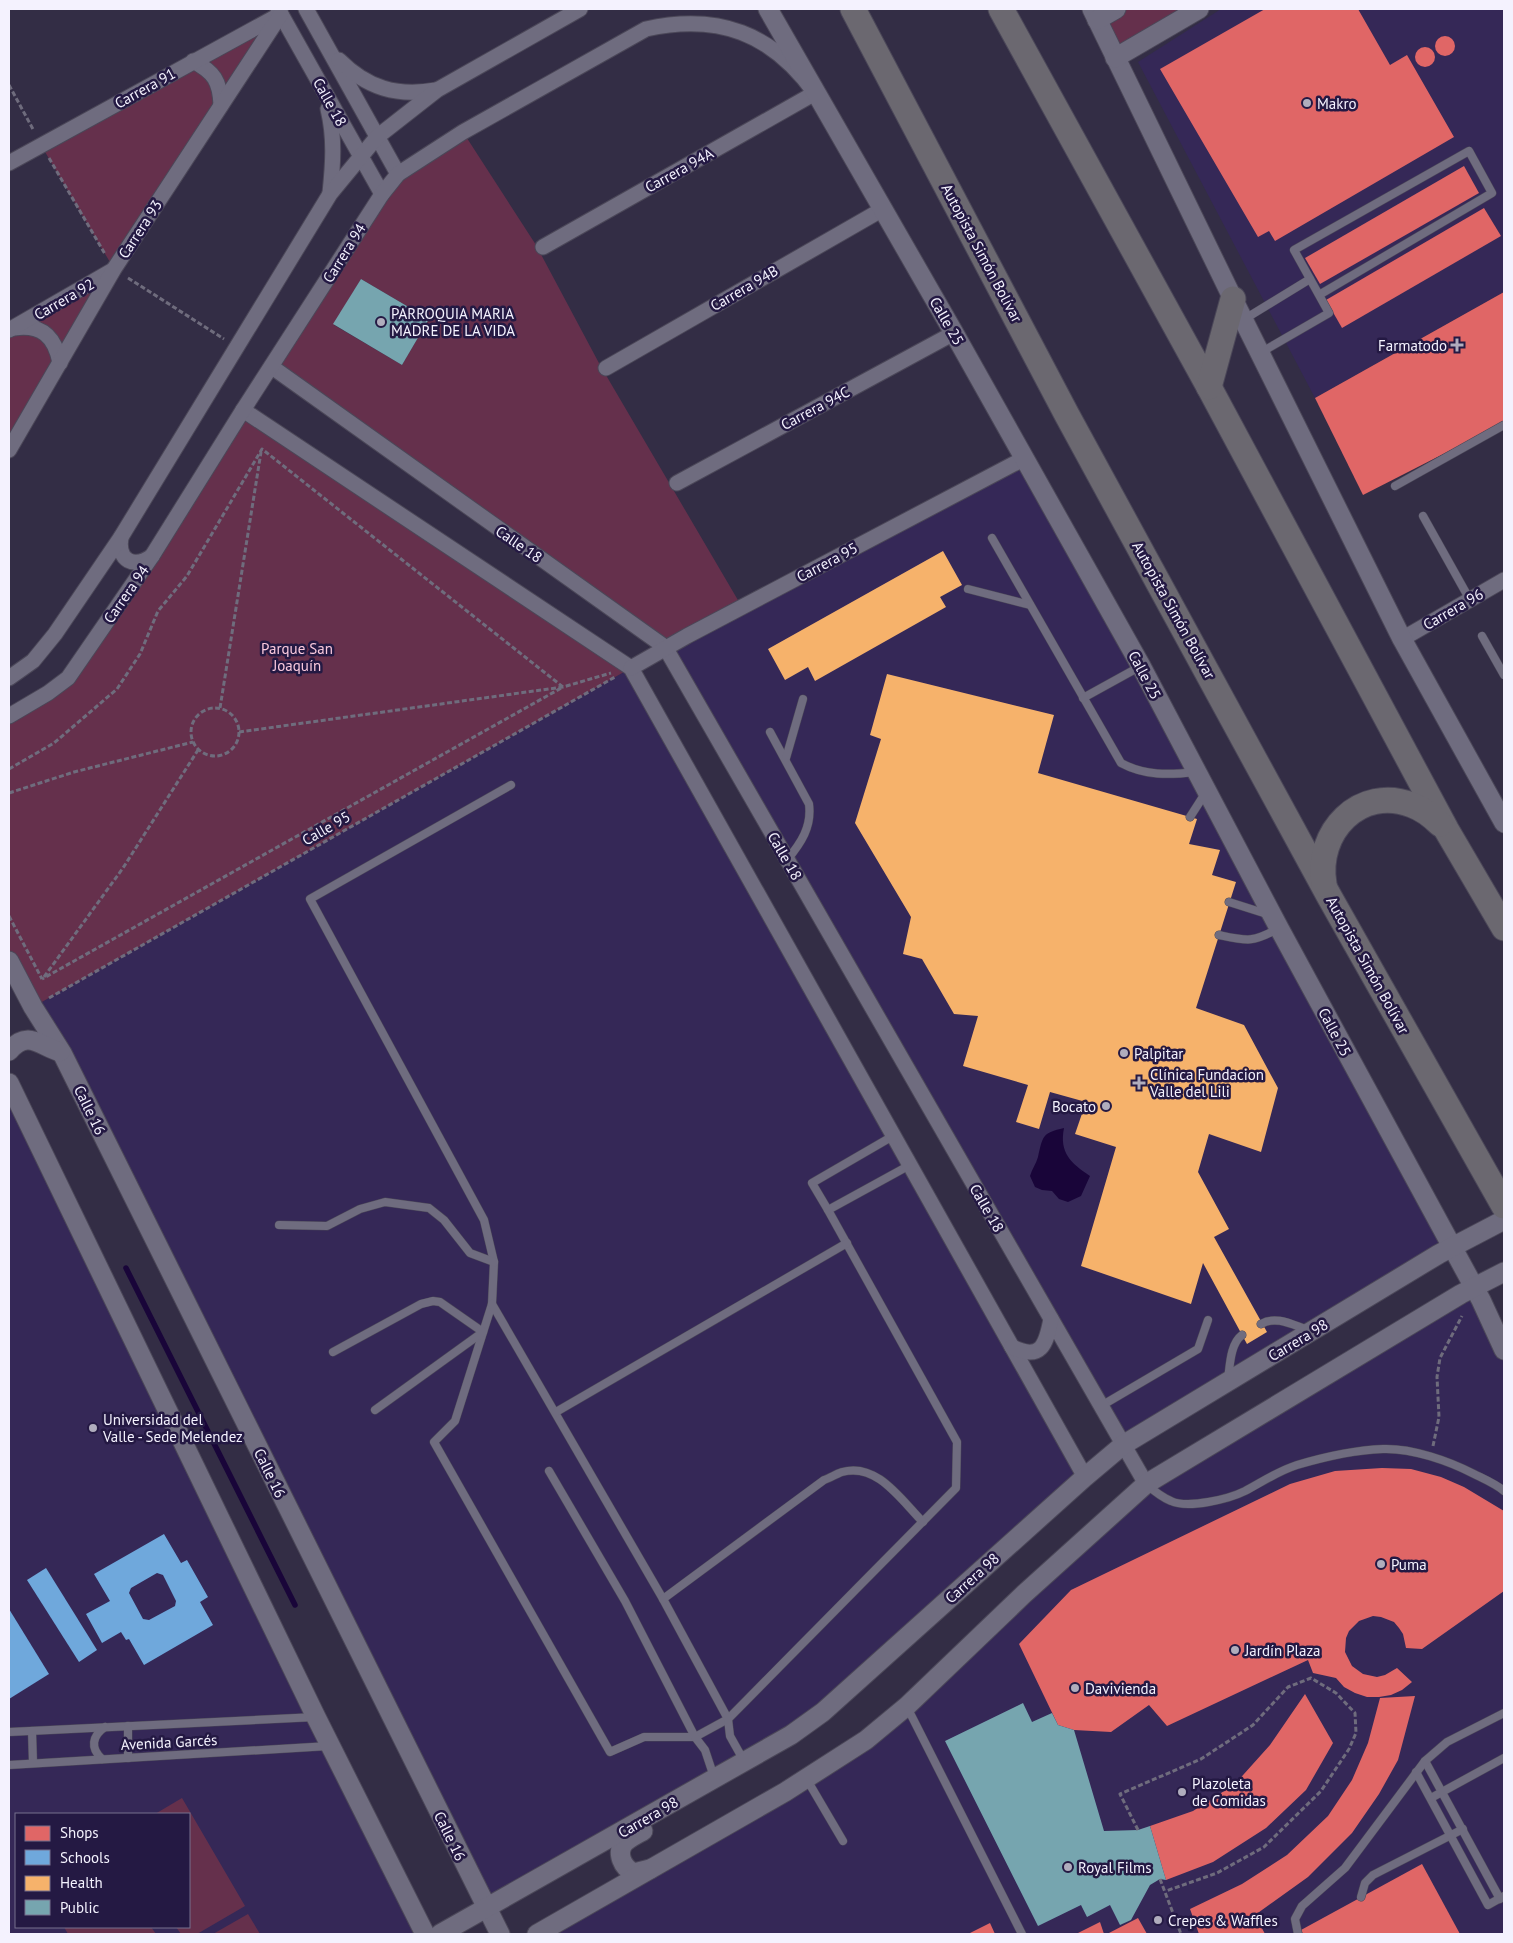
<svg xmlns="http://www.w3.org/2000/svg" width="1513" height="1943" font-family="'PT Sans',sans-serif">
	<rect width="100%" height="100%" fill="#332d45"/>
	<g fill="#352857" fill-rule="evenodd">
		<polygon points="1221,9 1504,9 1504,292 1315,398 1138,62"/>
		<polygon points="1023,459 1451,1247 1123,1445 665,647"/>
		<polygon points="631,668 1085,1477 823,1712 487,1908 33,1007"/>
		<path d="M9 1083 425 1934H9ZM16 1814H189V1927H16Z"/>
		<polygon points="1473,1288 1504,1350 1504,1934 537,1934 835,1761 1146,1484"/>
	</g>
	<g fill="#65304c" fill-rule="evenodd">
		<polygon points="1116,9 1199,9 1115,58 1097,20"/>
		<polygon points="281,14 9,450 9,330 114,269 41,145"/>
		<path d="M463 132 536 245 600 365 742 607 665 647 272 367 382 194ZM361 279 429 319 402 365 334 325Z"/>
		<polygon points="243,410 631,668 33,1007 9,961 9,716 68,678"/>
		<polygon points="182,1798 245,1906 197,1934 181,1934 176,1927 189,1927 189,1814 155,1814"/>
		<polygon points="248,1914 260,1934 213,1934"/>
		<polygon points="64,1927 151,1927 156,1934 68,1934"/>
	</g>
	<path fill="#190539" d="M1064 1128C1059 1153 1071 1163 1090 1176L1081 1196 1068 1202 1059 1199 1052 1191 1042 1190 1035 1187 1030 1176C1032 1169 1036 1164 1038 1157 1043 1136 1042 1133 1064 1128Z"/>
	<g fill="#e06666">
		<polygon points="1265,9 1358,9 1390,65 1407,55 1454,137 1275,241 1269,231 1258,237 1160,69"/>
		<circle cx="1445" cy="46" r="10"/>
		<circle cx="1425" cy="57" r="10"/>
		<polygon points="1464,166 1479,193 1320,284 1305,258"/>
		<polygon points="1484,208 1501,236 1342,328 1326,300"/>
		<polygon points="1504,292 1504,423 1363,495 1315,398"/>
		<polygon points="1382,1468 1411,1469 1441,1477 1464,1487 1504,1511 1504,1591 1422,1649 1406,1648 1403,1634 1399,1628 1394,1622 1381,1617 1373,1616 1359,1621 1349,1631 1346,1638 1345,1652 1352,1666 1363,1674 1377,1677 1385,1675 1397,1668 1412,1682 1402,1690 1391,1695 1379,1697 1367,1697 1355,1693 1344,1687 1336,1678 1313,1673 1308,1660 1167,1726 1149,1705 1111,1732 1074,1730 1058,1725 1019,1644 1071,1590 1290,1484 1335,1471"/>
		<polygon points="1305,1694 1333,1743 1306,1790 1266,1828 1213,1862 1166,1880 1150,1826 1193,1811 1235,1784 1270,1745"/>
		<polygon points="1415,1696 1398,1760 1379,1794 1352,1833 1308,1877 1255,1915 1265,1934 1199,1934 1190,1909 1242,1884 1287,1855 1328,1816 1352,1780 1368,1743 1380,1698"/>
		<polygon points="1422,1864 1460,1934 1303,1934 1301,1930"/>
		<polygon points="1138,1918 1147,1934 1107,1934"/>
		<polygon points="1100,1922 1104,1934 1076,1934"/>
		<polygon points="990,1923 995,1934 968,1934"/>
	</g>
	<g fill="#6fa8dc" fill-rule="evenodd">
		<path d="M164 1534 181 1563 187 1560 208 1597 200 1602 213 1625 144 1665 129 1639 126 1640 121 1632 102 1643 86 1614 110 1601 94 1574ZM157 1573 163 1575 176 1601 175 1606 149 1620 143 1619 129 1593 131 1588Z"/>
		<polygon points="46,1568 97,1650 79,1662 27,1580"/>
		<polygon points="9,1609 49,1674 9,1699"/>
	</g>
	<g fill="#f6b26b">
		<polygon points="943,551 962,585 940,597 946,607 815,681 808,667 785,680 768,649"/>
		<polygon points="887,674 1054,715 1038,773 1197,819 1189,844 1220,850 1212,875 1236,882 1196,1008 1244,1025 1278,1088 1261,1152 1209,1134 1198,1172 1229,1229 1214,1237 1267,1332 1247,1344 1203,1263 1191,1304 1081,1266 1116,1147 1075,1134 1086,1102 1050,1092 1039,1129 1016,1122 1028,1085 963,1066 978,1016 954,1014 922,959 903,954 911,917 855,823 881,739 870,735"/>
	</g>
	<g fill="#76a5af">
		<polygon points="361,279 429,319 402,365 333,324"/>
		<polygon points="1023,1703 1032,1722 1052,1713 1058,1725 1074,1730 1104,1831 1138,1830 1150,1826 1166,1880 1160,1879 1150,1885 1131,1920 1120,1925 1110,1905 1087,1917 1081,1905 1038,1926 945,1741"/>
	</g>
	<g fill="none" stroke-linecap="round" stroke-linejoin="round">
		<polyline stroke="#190539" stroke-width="5.5" points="126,1268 295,1605"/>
		<g stroke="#4b4758" stroke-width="9">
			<g id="service">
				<polyline points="1243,320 1310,279"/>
				<polyline points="1260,353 1329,313 1294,250 1469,151 1492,193 1319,295"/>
				<polyline points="1395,486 1504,425"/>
				<polyline points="1423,516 1470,600"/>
				<path d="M992 538 1121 763C1145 776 1169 775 1196 772"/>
				<polyline points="968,589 1030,605"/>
				<polyline points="1482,636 1504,675"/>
				<polyline points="1083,698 1141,666"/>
				<path d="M770 732 809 804C812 827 801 843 787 860"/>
				<polyline points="786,758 803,699"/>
				<polyline points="511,785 310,899 484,1220 494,1262 492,1304 455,1421 434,1442 610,1752 644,1737 695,1737 728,1719 956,1488 957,1442 828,1210 910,1165"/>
				<polyline points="1190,817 1206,792"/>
				<polyline points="1229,902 1270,915"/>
				<path d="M1219 935C1247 941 1253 943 1279 928"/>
				<polyline points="828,1210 812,1183 893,1136"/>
				<polyline points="279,1225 327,1226 360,1209 385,1202 429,1208 444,1220 470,1253 494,1262"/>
				<polyline points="492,1304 663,1599 728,1719 730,1736 744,1761"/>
				<path d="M1261 1324C1276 1315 1293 1325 1308 1330"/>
				<polyline points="333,1352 421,1304 433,1301 440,1302 483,1332 375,1410"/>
				<path d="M1228 1379C1230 1366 1230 1344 1242 1335"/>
				<polyline points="1101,1406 1198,1349 1208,1320"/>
				<polyline points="556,1412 847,1243"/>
				<polyline points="549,1471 625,1601 695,1737 705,1750 714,1777"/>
				<path d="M1146 1484C1154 1491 1161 1497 1171 1501 1188 1509 1229 1499 1245 1491 1262 1482 1278 1471 1297 1465 1324 1457 1355 1450 1383 1449 1412 1448 1449 1461 1474 1474 1484 1479 1496 1484 1504 1491"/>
				<path d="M663 1599 824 1480C830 1478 836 1474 842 1472 877 1462 901 1500 923 1522"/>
				<polyline points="907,1707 1022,1934"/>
				<polyline points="32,1731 33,1763"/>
				<polyline points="9,1732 316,1717"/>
				<polyline points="128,1758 128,1726"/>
				<path d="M102 1759C90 1748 92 1736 105 1727"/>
				<polyline points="1425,1761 1500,1899"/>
				<polyline points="9,1765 329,1746"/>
				<polyline points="1416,1772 1488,1905 1504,1896"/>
				<polyline points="806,1778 843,1841"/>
				<polyline points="1431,1798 1504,1758"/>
				<polyline points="1361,1897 1365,1883 1373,1875 1463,1829"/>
				<polyline points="1298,1934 1295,1919 1302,1906 1345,1868 1425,1761 1447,1742 1504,1713"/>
			</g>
		</g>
		<g stroke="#4b4758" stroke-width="17">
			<g id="minor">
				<polyline points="278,9 382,194"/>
				<polyline points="306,9 398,174"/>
				<path d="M339 60C367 88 397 97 436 90"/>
				<path d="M193 61C214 72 220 81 221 105"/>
				<path d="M328 109C335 138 333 164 330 193"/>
				<polyline points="9,163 279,15"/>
				<path d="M14 328C41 324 55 336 60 363"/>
				<polyline points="9,330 113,270"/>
				<polyline points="272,367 665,647 1146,1484"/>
				<polyline points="606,368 883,209"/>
				<polyline points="243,410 631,668 1085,1477"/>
				<polyline points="9,450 114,269 281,14"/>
				<polyline points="677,483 954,333"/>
				<path d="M121 537C117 561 134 569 152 556"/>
				<polyline points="1402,639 1504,580"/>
				<polyline points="631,668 687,636 1023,459"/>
				<polyline points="9,678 33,661 55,634 121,537 330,194 377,137 437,90 580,9"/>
				<path d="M9 716 48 693 68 678 152 556 243 410 382 194 398 174 463 132 646 29C718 13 772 33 815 93L543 247"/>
				<path d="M1012 1347C1041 1361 1046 1345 1051 1319"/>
			</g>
		</g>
		<g stroke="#4b4758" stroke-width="21">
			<g id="tertiary">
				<polyline points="768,9 954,333 1141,666 1279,928 1481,1300 1504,1350"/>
				<polyline points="1092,9 1233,299 1402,639 1504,823"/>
				<polyline points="1097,20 1116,9"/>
				<polyline points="1115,58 1199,9"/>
				<polyline points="9,961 33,1007 62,1053 500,1934"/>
				<path d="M9 1051C28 1029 40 1046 60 1052"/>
				<polyline points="9,1083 316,1717 425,1934"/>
				<path d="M643 1831C637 1834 630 1838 625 1842 615 1853 623 1868 634 1873L650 1869"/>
				<polyline points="440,1934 791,1735 823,1712 1085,1477 1123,1445 1439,1254 1504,1220"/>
				<polyline points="537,1934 785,1792 866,1740 907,1706 1024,1594 1146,1484 1461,1294 1504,1272"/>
			</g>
		</g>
		<g stroke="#4b4758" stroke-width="27">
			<g id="trunk">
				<polyline points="853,9 1067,415 1329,896 1504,1206"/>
				<polyline points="1001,9 1209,387 1446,829 1504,928"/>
				<polyline points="1209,387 1233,299"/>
				<path d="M1324 884C1315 832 1360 785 1412 805 1423 809 1432 816 1440 824"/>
			</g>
		</g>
		<g stroke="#6f6c7d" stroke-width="3" stroke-dasharray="5 2.5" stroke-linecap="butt">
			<polyline points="9,85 34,131"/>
			<polyline points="49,158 105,254"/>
			<polyline points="128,278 224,339"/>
			<polyline points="220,708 261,452"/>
			<circle cx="215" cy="732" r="24"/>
			<polyline points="239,732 563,687 611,673"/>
			<polyline points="9,769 54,743 117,689 140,654 158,611 187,576 262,449 563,687 42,979"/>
			<polyline points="9,793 74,772 193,742"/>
			<polyline points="9,916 42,979"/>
			<polyline points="44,977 123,868 198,750"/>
			<polyline points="49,998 615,677"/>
			<polyline points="1433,1446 1439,1417 1437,1377 1440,1358 1462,1316"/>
			<polyline points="1138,1830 1120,1794 1201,1759 1253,1725 1288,1687 1311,1678 1336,1693 1355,1713 1356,1733 1349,1749 1321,1791 1264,1847 1217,1873 1166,1891"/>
			<polyline points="1160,1879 1181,1934"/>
		</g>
		<use href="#service" stroke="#6f6c7f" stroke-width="8"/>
		<use href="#minor" stroke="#6f6c7f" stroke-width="15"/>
		<use href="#tertiary" stroke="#6f6c7f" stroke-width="19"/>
		<use href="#trunk" stroke="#6b6870" stroke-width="25"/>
	</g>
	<g fill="#b0adbd" stroke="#241943" stroke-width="2">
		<circle cx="1307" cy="103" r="5"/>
		<circle cx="381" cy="322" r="5"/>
		<path d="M1454.5 337.5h5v5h5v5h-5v5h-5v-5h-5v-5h5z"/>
		<circle cx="1124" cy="1053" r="5"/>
		<path d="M1136.5 1075.5h5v5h5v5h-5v5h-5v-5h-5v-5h5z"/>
		<circle cx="1106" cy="1106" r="5"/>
		<circle cx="93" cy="1428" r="5"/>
		<circle cx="1381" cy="1564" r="5"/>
		<circle cx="1235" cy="1650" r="5"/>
		<circle cx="1075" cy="1688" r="5"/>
		<circle cx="1182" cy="1792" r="5"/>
		<circle cx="1068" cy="1867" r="5"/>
		<circle cx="1158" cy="1920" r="5"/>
	</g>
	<g text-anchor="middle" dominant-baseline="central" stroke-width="5" stroke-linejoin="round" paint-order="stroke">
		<g font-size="15" fill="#f4f2fe" stroke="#241943">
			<text transform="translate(145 88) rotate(-29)">Carrera 91</text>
			<text transform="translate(330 102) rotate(61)">Calle 18</text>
			<text transform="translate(679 170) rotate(-29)">Carrera 94A</text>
			<text transform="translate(140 229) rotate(-57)">Carrera 93</text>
			<text transform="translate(344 253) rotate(-58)">Carrera 94</text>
			<text transform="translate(982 253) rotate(62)">Autopista Simón Bolívar</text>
			<text transform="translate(744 288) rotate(-30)">Carrera 94B</text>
			<text transform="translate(64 299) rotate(-30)">Carrera 92</text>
			<text transform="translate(947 321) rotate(60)">Calle 25</text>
			<text transform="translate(815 408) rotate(-28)">Carrera 94C</text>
			<text transform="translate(519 544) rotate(35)">Calle 18</text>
			<text transform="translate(827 562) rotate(-28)">Carrera 95</text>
			<text transform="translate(126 594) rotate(-55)">Carrera 94</text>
			<text transform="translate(1453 609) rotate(-30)">Carrera 96</text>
			<text transform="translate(1174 610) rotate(61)">Autopista Simón Bolívar</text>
			<text transform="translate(1145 675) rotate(62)">Calle 25</text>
			<text transform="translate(326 828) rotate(-30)">Calle 95</text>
			<text transform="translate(785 856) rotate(60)">Calle 18</text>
			<text transform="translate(1368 965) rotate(61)">Autopista Simón Bolívar</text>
			<text transform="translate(1335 1032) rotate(62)">Calle 25</text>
			<text transform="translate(90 1110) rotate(64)">Calle 16</text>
			<text transform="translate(987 1208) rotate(60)">Calle 18</text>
			<text transform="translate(1298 1340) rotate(-31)">Carrera 98</text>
			<text transform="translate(270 1473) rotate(64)">Calle 16</text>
			<text transform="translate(972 1578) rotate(-42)">Carrera 98</text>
			<text transform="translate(169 1742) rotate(-3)">Avenida Garcés</text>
			<text transform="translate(648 1817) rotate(-30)">Carrera 98</text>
			<text transform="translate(450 1836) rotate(64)">Calle 16</text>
		</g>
		<g font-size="15" fill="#f4f2fe" stroke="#241943" text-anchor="start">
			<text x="1317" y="103">Makro</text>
			<text x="391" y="313">PARROQUIA MARIA<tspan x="391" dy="17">MADRE DE LA VIDA</tspan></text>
			<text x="1447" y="345" text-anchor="end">Farmatodo</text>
			<text x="1134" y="1053">Palpitar</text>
			<text x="1150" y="1074">Clínica Fundacion<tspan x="1150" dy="17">Valle del Lili</tspan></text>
			<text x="1096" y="1106" text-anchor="end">Bocato</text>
			<text x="103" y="1419">Universidad del<tspan x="103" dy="17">Valle - Sede Melendez</tspan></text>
			<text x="1391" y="1564">Puma</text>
			<text x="1245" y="1650">Jardín Plaza</text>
			<text x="1085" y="1688">Davivienda</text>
			<text x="1192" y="1783">Plazoleta<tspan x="1192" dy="17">de Comidas</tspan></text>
			<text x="1078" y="1867">Royal Films</text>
			<text x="1168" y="1920">Crepes &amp; Waffles</text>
		</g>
		<g font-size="15" fill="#fac9dd" stroke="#241943">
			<text x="297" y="648">Parque San<tspan x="297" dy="17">Joaquín</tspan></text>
		</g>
	</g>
	<rect width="1513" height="1943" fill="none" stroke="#f4f2fe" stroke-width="20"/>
	<rect x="15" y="1813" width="175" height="115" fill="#241943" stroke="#77708e"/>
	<rect x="25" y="1826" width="25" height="15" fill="#e06666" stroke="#77708e"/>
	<text x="60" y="1838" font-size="15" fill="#f4f2fe">Shops</text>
	<rect x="25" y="1850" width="25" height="15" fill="#6fa8dc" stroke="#77708e"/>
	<text x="60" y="1863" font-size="15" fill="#f4f2fe">Schools</text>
	<rect x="25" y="1876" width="25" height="15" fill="#f6b26b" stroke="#77708e"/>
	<text x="60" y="1888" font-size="15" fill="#f4f2fe">Health</text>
	<rect x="25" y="1900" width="25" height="15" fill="#76a5af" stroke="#77708e"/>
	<text x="60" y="1913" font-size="15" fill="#f4f2fe">Public</text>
</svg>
